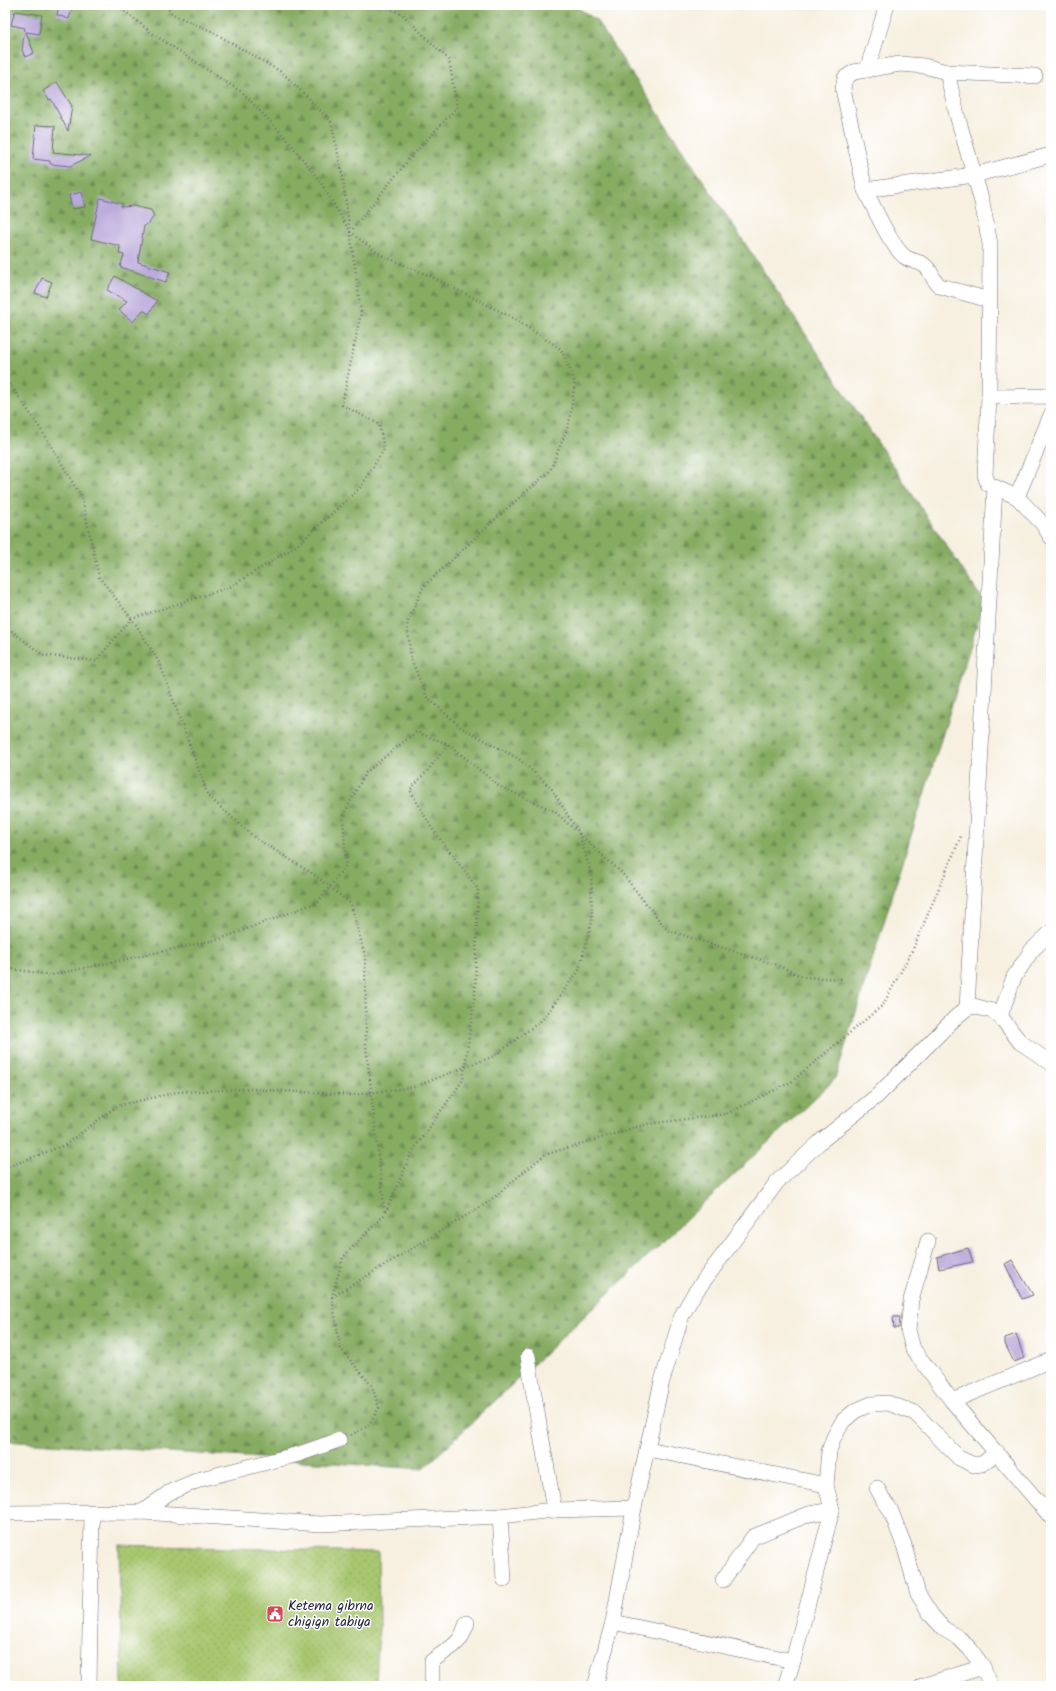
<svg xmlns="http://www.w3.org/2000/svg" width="1056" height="1691" font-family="Kalam,sans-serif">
	<defs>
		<pattern id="grass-dots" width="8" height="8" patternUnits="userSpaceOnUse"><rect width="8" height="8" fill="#a8c76f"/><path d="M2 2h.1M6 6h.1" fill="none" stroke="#90ab61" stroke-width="1.8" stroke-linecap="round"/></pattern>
		<pattern id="forest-firs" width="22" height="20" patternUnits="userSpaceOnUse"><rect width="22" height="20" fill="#86ac62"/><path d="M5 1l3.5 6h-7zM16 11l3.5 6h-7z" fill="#6d8c52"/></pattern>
	</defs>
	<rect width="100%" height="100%" fill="#fff"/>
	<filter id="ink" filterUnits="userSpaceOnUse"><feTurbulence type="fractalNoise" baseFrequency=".025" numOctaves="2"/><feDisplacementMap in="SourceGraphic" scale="8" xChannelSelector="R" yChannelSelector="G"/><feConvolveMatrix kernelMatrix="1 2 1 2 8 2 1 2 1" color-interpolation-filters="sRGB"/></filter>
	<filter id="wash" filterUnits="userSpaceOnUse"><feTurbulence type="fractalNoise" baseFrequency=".012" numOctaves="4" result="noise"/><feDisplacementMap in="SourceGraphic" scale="16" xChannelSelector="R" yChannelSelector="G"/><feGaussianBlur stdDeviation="0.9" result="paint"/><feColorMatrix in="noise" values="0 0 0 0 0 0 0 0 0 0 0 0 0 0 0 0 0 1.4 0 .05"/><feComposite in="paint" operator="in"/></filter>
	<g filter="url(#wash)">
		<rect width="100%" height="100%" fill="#f7f0e0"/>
		<polygon fill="url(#grass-dots)" stroke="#657455" points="119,1545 378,1552 379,1627 376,1683 122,1686"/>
		<polygon fill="url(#forest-firs)" stroke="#54674e" points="5,5 574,5 596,20 984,602 835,1079 423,1469 5,1441"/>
		<g id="blocks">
			<g fill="#b9a8da">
				<polygon points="59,5 73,5 69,19 57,15"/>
				<polygon points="15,11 42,15 39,34 26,32 34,53 25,57 22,50 25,28 11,25"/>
				<polygon points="57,82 72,106 68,131 51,99 49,100 43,91"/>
				<polygon points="36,125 55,126 53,152 91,156 70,166 50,164 50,161 33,159"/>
				<polygon points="82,192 85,207 72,209 69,195"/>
				<polygon points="100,198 123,204 121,207 133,206 151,210 154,216 149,223 144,226 138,262 170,272 166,282 120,267 124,255 119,254 120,246 91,239"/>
				<polygon points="115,276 157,301 149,314 143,310 133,322 119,310 127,301 107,290"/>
				<polygon points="42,278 52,282 46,297 35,293"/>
				<polygon points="968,1248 973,1262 939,1269 937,1257"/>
				<polygon points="1012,1260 1033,1295 1022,1299 1005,1264"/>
				<polygon points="893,1317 900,1317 899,1328 894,1328"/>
				<polygon points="1016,1334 1024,1358 1014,1362 1005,1344 1005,1338"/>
			</g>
		</g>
	</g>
	<g filter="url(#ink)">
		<use href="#blocks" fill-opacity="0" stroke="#6d6a75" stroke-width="1"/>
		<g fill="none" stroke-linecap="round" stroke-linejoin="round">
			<g stroke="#6d6a75" stroke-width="16">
				<g id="minor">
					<polyline points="867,70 887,5"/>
					<polyline points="947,72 924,66 900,64 854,72 845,78 843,89 865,190 974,175 1051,155"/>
					<path d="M865 190C874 207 890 245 904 256 909 261 918 261 924 265 932 270 932 281 940 286L989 300"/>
					<polyline points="989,397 990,244 982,202 957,115 947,72 1035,76"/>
					<polyline points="1051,415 1017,497 1042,523 1051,537"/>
					<polyline points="1017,497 988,484 985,475 989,397 1046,396 1051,398"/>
					<polyline points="967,1008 995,488"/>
					<polyline points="1000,1016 1014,977 1032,950 1051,932"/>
					<polyline points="928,1241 911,1300 908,1330 913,1349 952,1401 1051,1517"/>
					<path d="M528 1356C535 1408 546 1459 554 1510"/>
					<polyline points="952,1401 1051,1360"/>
					<polyline points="648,1449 826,1485"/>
					<polyline points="877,1488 884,1501 890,1509 904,1545 918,1594 932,1616 944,1629 959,1638 970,1649 983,1667 991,1686"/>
					<polyline points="142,1512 170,1492 201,1479 299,1454 339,1440"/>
					<polyline points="5,1513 142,1512 320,1524 500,1516 554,1510 634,1508 662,1381 682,1315 694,1294 777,1182 821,1141 877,1096 956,1017 967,1008 974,1006 992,1011 1000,1016 1020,1042 1051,1063"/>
					<polyline points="500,1516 504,1579"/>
					<polyline points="723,1580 753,1537 809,1514 832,1510"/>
					<polyline points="613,1622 793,1661"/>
					<polyline points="89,1686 92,1513"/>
					<polyline points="432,1686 432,1661 453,1646 461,1638 467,1623"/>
					<polyline points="595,1686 613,1622 634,1508"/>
					<polyline points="785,1686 793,1661 832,1510 826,1485 829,1451 834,1437 843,1421 855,1411 871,1404 888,1403 915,1413 959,1458 974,1465 982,1464 997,1452"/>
					<polyline points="922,1686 983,1667"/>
				</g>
			</g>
			<g stroke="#6d6a75" stroke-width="2.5" stroke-dasharray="1 3" stroke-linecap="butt">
				<polyline points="350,232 410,158 457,107 449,60 402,14 382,5"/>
				<polyline points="5,377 46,437 82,498 99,577 137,626 160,664 208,796 254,837 316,876 351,904 365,956 366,1046 385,1214"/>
				<polyline points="5,626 43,655 96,661 131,619 230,587 296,546 360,488 384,449 379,424 342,405 361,312 342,173 331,121 283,73 211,31 172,14 166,5"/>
				<polyline points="579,834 621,872 667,930 777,965 803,977 844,979"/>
				<polyline points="5,968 52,975 220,939 318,902 346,865 343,816 366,772 416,732 448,744 499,786 554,811 575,830"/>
				<polyline points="5,1168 65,1145 117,1106 177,1092 249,1089 353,1095 414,1087 494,1056 542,1020 579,970 592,922 591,873 579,833 551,788 519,759 462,728 427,697 411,659 407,623 424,586 504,511 550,471 569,424 575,382 561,349 513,318 432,277 381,255 350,232 320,181 285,137 243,93 153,34 117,5"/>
				<polyline points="332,1297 487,1203 544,1155 647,1124 726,1114 791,1082 883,1005 913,949 962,834"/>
				<polyline points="351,1435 368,1426 379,1408 372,1386 340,1348 332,1297 343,1257 385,1214 412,1152 463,1080 475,994 478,889 431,827 410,790 429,769 448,744"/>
			</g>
			<use href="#minor" stroke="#fff" stroke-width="15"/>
		</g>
	</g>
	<defs>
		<g id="civic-square" transform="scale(0.9)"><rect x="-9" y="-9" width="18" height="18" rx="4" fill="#d1495b" stroke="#fff"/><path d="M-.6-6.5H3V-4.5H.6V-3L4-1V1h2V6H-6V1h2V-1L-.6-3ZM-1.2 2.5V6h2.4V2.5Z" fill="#fff"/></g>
	</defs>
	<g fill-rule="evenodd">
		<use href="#civic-square" x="275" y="1614"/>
	</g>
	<g text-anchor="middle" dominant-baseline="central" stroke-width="3" stroke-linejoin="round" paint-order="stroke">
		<g font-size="14" fill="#22223b" stroke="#fff" text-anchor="start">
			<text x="288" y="1606">Ketema gibrna<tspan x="288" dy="16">chigign tabiya</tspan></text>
		</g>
	</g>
	<rect width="1056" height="1691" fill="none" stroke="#fff" stroke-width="20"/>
</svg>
